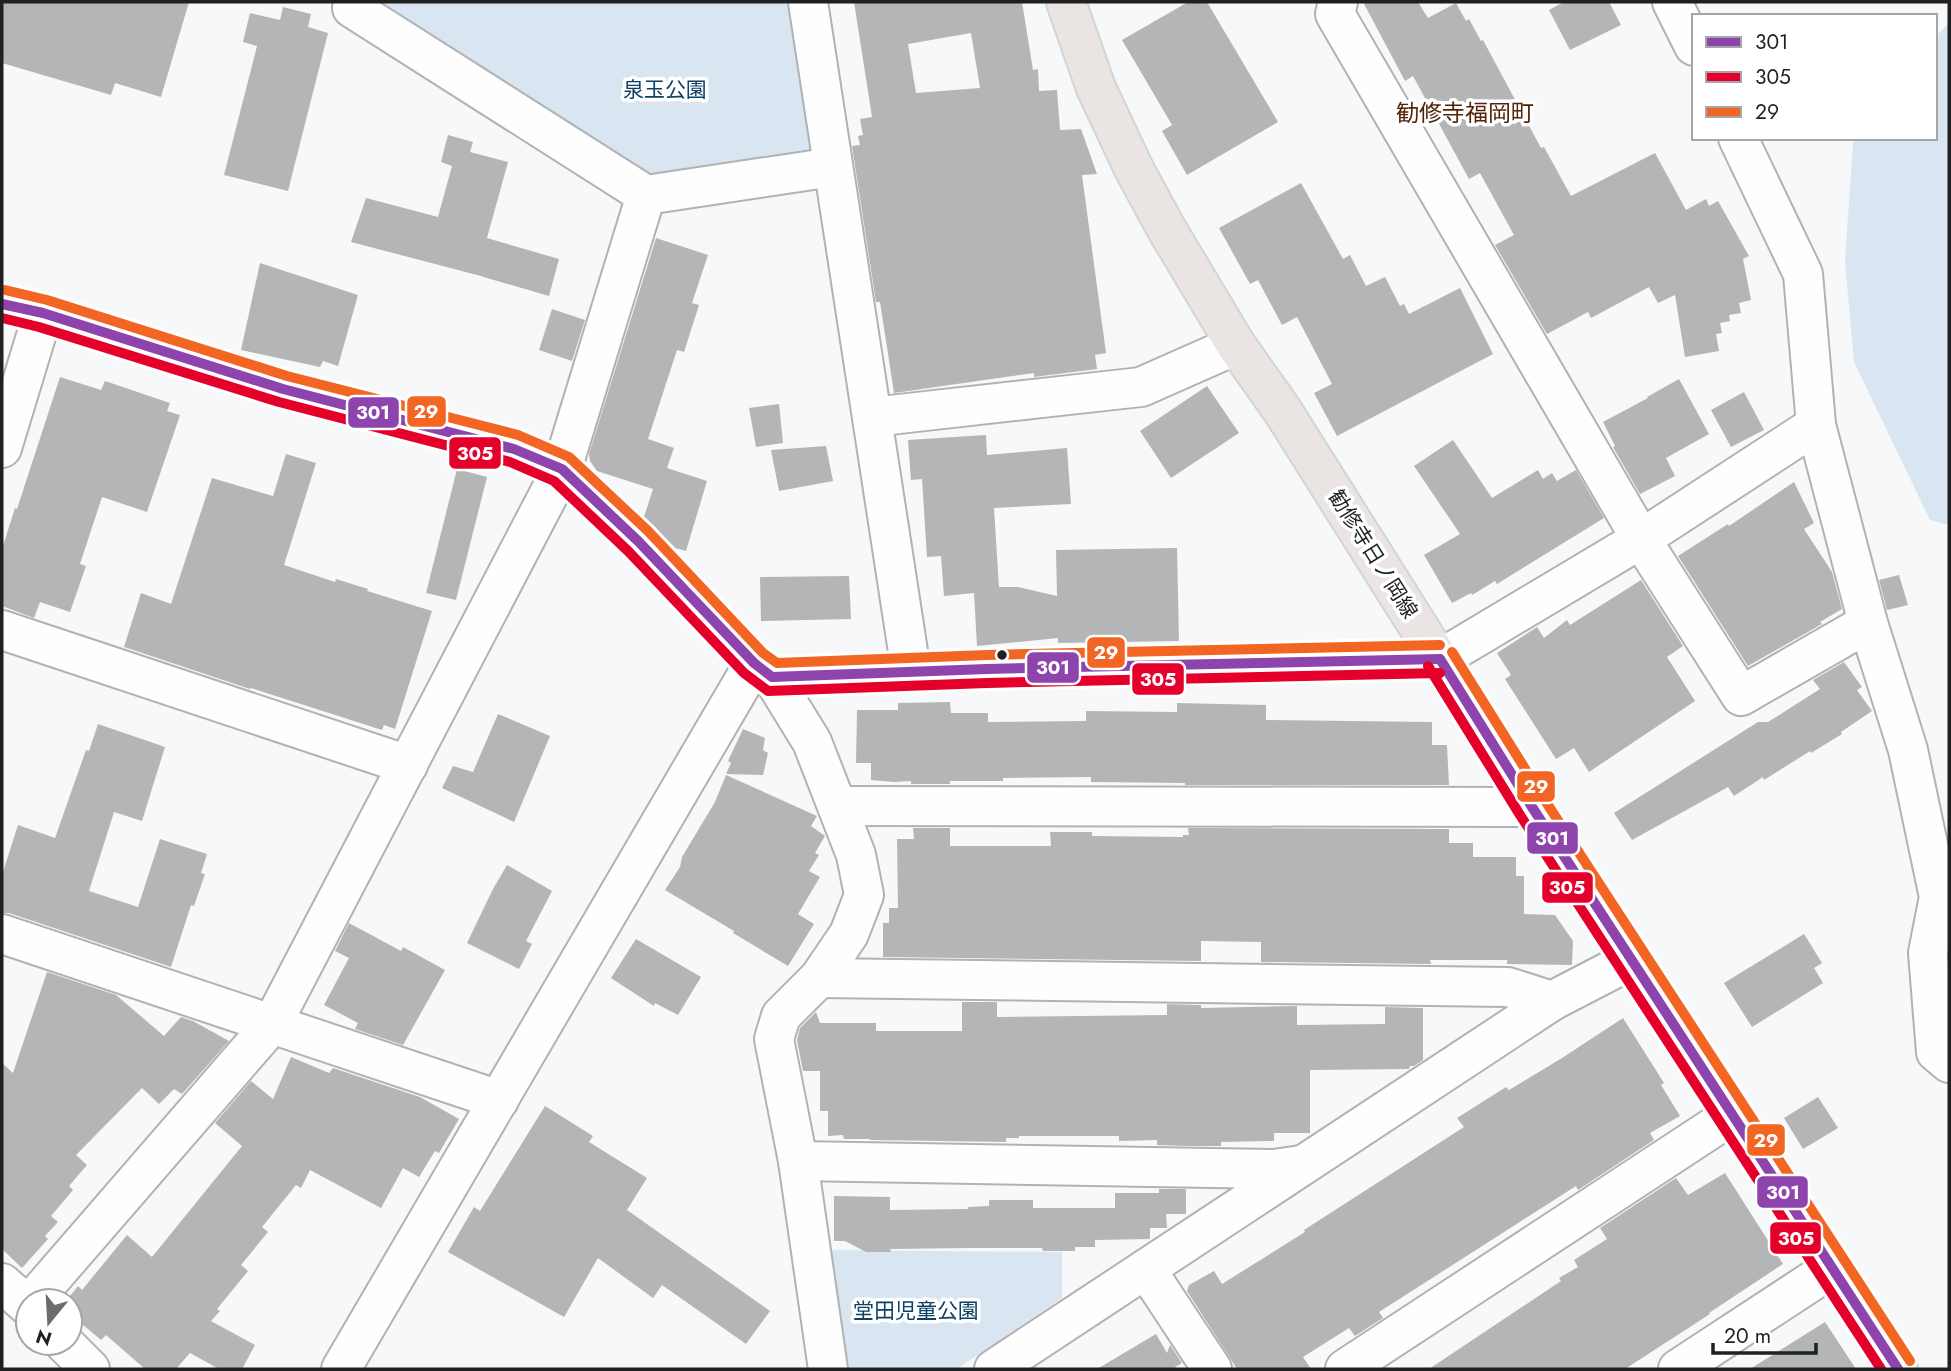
<svg xmlns="http://www.w3.org/2000/svg" width="1951" height="1371" font-family="Jost,'Noto Sans JP',sans-serif">
	<rect width="100%" height="100%" fill="#f6f8fa"/>
	<g fill="#d9e6f1">
		<polygon points="378,2 796,2 817,141 803,156 663,180 635,175 384,15"/>
		<polygon points="1949,23 1949,525 1930,520 1854,362 1845,261 1853,143 1857,138 1935,138 1935,37"/>
		<polygon points="827,1250 1062,1252 1062,1298 957,1369 846,1369"/>
	</g>
	<g fill="#b3b5b6" fill-rule="evenodd">
		<polygon points="2,2 189,2 161,97 115,83 111,95 2,63"/>
		<path d="M854 2H1022L1033 70 1038 69 1039 91 1057 90 1060 130 1081 129 1097 174 1082 175 1106 353 1095 355 1097 369 1034 377V373L894 393 880 302H876L852 146 860 145 858 136 863 135 860 119 872 117ZM971 33 980 88 916 93 908 44Z"/>
		<polygon points="1188,2 1207,2 1278,122 1187,175 1162,131 1172,125 1122,40"/>
		<polygon points="1363,2 1418,2 1428,18 1456,3 1466,21 1469,19 1481,41 1483,40 1541,148 1544,147 1571,196 1655,153 1686,210 1706,199 1709,206 1718,201 1749,256 1743,259 1751,300 1739,303 1741,313 1729,315 1730,321 1720,323 1722,333 1716,334 1719,351 1685,357 1675,295 1658,303 1649,287 1591,318 1588,312 1547,334 1495,245 1514,235 1480,173 1469,179 1413,76 1405,81"/>
		<polygon points="1564,2 1609,2 1621,25 1570,50 1549,10"/>
		<polygon points="283,7 311,14 308,27 328,33 288,191 224,175 257,46 243,42 250,13 280,20"/>
		<polygon points="448,135 473,142 470,152 508,162 487,238 559,259 549,296 477,275 351,242 366,198 438,217 452,166 441,162"/>
		<polygon points="1301,183 1343,259 1350,255 1366,286 1385,277 1400,306 1404,304 1409,314 1460,288 1493,354 1337,436 1314,393 1332,384 1297,317 1282,325 1258,280 1250,284 1219,228"/>
		<polygon points="656,238 708,255 692,303 699,305 684,352 677,350 648,439 674,448 667,468 707,481 686,551 675,548 644,517 653,489 597,471 590,461 589,454"/>
		<polygon points="260,263 358,295 338,366 323,361 320,367 241,350"/>
		<polygon points="552,309 585,320 572,361 539,350"/>
		<polygon points="60,377 101,390 105,381 170,403 167,411 180,415 147,512 102,497 80,564 86,566 70,612 40,602 34,618 2,606 2,549 15,508 17,509"/>
		<polygon points="1679,379 1709,434 1666,458 1675,476 1640,494 1613,447 1615,446 1603,422 1648,398 1647,397"/>
		<polygon points="1207,386 1239,433 1171,478 1140,431"/>
		<polygon points="1744,392 1764,430 1731,447 1711,410"/>
		<polygon points="779,404 783,443 756,447 749,408"/>
		<polygon points="986,435 987,455 1067,448 1071,504 994,508 999,587 1018,587 1057,596 1056,550 1177,548 1179,641 1058,643 1058,638 977,646 974,593 944,596 941,556 927,557 922,479 911,480 908,440"/>
		<polygon points="1453,440 1492,498 1538,470 1543,479 1552,473 1557,481 1576,470 1604,518 1497,584 1495,581 1472,595 1471,593 1452,603 1424,555 1460,534 1414,466"/>
		<polygon points="826,446 833,481 779,491 771,450"/>
		<polygon points="286,454 316,463 284,565 335,582 336,579 368,589 367,591 432,611 395,729 384,725 382,730 251,688 250,689 124,647 141,593 171,604 212,478 273,496"/>
		<polygon points="457,469 487,477 456,600 426,593"/>
		<polygon points="1794,482 1814,523 1804,529 1832,572 1842,609 1820,622 1822,624 1748,666 1678,556 1728,524 1729,526"/>
		<polygon points="1899,575 1908,605 1887,610 1879,580"/>
		<polygon points="849,576 851,619 761,621 760,577"/>
		<polygon points="1641,580 1683,646 1667,657 1695,701 1589,772 1574,748 1556,759 1505,679 1511,675 1497,653 1537,627 1544,638 1567,620 1570,625"/>
		<polygon points="1844,662 1862,687 1857,690 1872,711 1841,732 1842,734 1811,753 1810,751 1764,780 1763,777 1734,796 1728,787 1632,840 1614,813 1758,722 1768,722 1820,689 1813,680"/>
		<polygon points="950,702 951,713 988,713 988,722 1086,721 1086,711 1177,712 1177,703 1266,705 1266,720 1432,722 1432,745 1447,745 1449,785 1185,785 1185,783 1091,782 1091,777 1003,778 1003,781 950,781 950,784 911,784 911,781 894,782 871,780 871,763 856,763 857,710 898,710 898,703"/>
		<polygon points="498,714 550,736 514,822 442,788 453,766 473,772"/>
		<polygon points="98,724 165,747 142,821 114,812 89,891 138,907 160,839 207,854 201,873 205,874 194,906 191,905 171,967 9,913 2,913 2,875 18,825 55,838 86,750 89,751"/>
		<polygon points="743,729 765,738 763,750 768,753 763,775 726,774 731,763 728,761"/>
		<polygon points="726,775 817,816 811,826 825,836 815,853 819,855 809,871 820,877 798,914 814,924 788,966 733,933 734,931 665,890 680,867 682,857 715,802"/>
		<polygon points="913,828 950,828 950,846 1051,846 1050,832 1092,832 1092,836 1183,837 1183,835 1189,835 1188,828 1449,829 1449,843 1473,843 1473,857 1516,857 1516,876 1524,876 1524,914 1555,915 1573,941 1572,965 1507,964 1507,960 1430,960 1431,964 1261,962 1261,942 1201,941 1201,961 883,957 883,923 889,923 889,908 898,908 897,839 914,839"/>
		<polygon points="507,865 552,891 526,941 532,944 519,969 467,943 493,889"/>
		<polygon points="349,923 401,951 403,947 445,970 403,1045 355,1029 358,1023 324,1005 349,958 335,951"/>
		<polygon points="1804,934 1822,963 1814,968 1823,983 1752,1027 1724,983"/>
		<polygon points="636,939 701,977 678,1015 655,1003 654,1006 611,978"/>
		<polygon points="47,972 116,995 164,1036 181,1017 193,1021 229,1041 182,1094 174,1089 159,1104 142,1088 76,1155 87,1165 69,1186 73,1190 51,1216 58,1222 45,1236 48,1239 22,1268 2,1249 2,1063 13,1073"/>
		<polygon points="962,1002 997,1002 997,1017 1167,1015 1167,1004 1201,1005 1201,1008 1297,1006 1297,1025 1385,1024 1385,1007 1423,1008 1423,1060 1414,1066 1410,1066 1409,1069 1310,1070 1310,1133 1274,1133 1274,1141 1221,1142 1221,1146 1187,1146 1157,1145 1157,1140 1119,1141 1119,1136 1019,1136 1019,1138 1006,1138 1006,1142 870,1140 870,1139 844,1139 843,1135 828,1136 828,1111 820,1111 820,1071 803,1071 797,1040 800,1028 816,1012 820,1023 876,1023 876,1031 962,1031"/>
		<polygon points="1623,1018 1664,1083 1661,1085 1680,1116 1650,1133 1654,1140 1578,1190 1576,1186 1379,1312 1383,1318 1355,1336 1349,1328 1303,1357 1311,1369 1237,1369 1187,1291 1189,1285 1214,1271 1222,1284 1305,1232 1304,1230 1464,1127 1457,1118 1506,1087 1509,1090 1562,1058"/>
		<polygon points="291,1057 329,1073 333,1068 420,1097 459,1119 439,1153 435,1151 419,1177 403,1168 381,1208 310,1170 301,1188 296,1185 262,1227 268,1232 241,1265 248,1271 217,1309 220,1311 211,1321 255,1345 242,1369 219,1369 190,1353 176,1369 145,1369 106,1335 101,1340 70,1314 70,1301 66,1301 78,1286 82,1290 127,1235 152,1257 242,1146 215,1123 251,1081 273,1099"/>
		<polygon points="1818,1097 1838,1128 1803,1149 1784,1118"/>
		<polygon points="545,1106 593,1136 589,1142 647,1178 627,1210 770,1311 746,1344 662,1285 653,1298 598,1258 564,1317 448,1252 474,1207 480,1211"/>
		<polygon points="1725,1173 1783,1264 1709,1313 1710,1314 1625,1369 1429,1369 1561,1281 1559,1278 1578,1267 1574,1260 1607,1239 1600,1228 1676,1178 1688,1195"/>
		<polygon points="1159,1189 1186,1189 1186,1214 1166,1214 1167,1228 1150,1228 1150,1239 1095,1240 1095,1247 1075,1247 1075,1251 1043,1251 1042,1248 969,1248 890,1249 891,1252 866,1252 845,1241 834,1241 834,1196 890,1197 890,1210 968,1209 968,1207 989,1206 989,1200 1033,1200 1033,1208 1115,1208 1115,1193 1159,1193"/>
		<polygon points="1825,1322 1856,1369 1750,1369"/>
		<polygon points="1156,1334 1167,1353 1170,1345 1182,1363 1175,1367 1177,1369 1097,1369"/>
	</g>
	<g fill="none" stroke-linecap="round" stroke-linejoin="round">
		<g stroke="#b0b2b4" stroke-width="42">
			<g id="minor">
				<polyline points="354,2 352,8 646,195 833,167"/>
				<polyline points="808,2 911,671"/>
				<polyline points="1338,2 1335,14 1641,539 1741,696 1868,623"/>
				<polyline points="1672,2 1694,46"/>
				<polyline points="1738,138 1803,274 1816,425 1868,623 1908,750 1939,897 1928,953 1936,1052 1949,1063"/>
				<polyline points="2,304 43,313 283,389 514,449 562,469 638,541 754,663 772,677 987,669 1440,659 1641,539 1816,425"/>
				<polyline points="872,417 1141,387 1236,345"/>
				<polyline points="2,448 43,313"/>
				<polyline points="2,630 408,765"/>
				<polyline points="772,677 812,742 856,855 864,895 849,934 819,978 781,1016 774,1039 798,1161 828,1369"/>
				<polyline points="838,806 1532,807"/>
				<polyline points="2,934 499,1100"/>
				<polyline points="819,978 1508,987 1552,1001"/>
				<polyline points="798,1161 1274,1169 1301,1165"/>
				<polyline points="1146,1269 1212,1369"/>
				<polyline points="2,1283 28,1306"/>
				<polyline points="32,1301 272,1024 562,469 646,195"/>
				<polyline points="64,1343 90,1369"/>
				<polyline points="341,1369 754,663"/>
				<polyline points="994,1369 1552,1001 1631,960"/>
				<polyline points="1345,1369 1732,1115"/>
				<polyline points="1678,1369 1832,1268"/>
			</g>
		</g>
		<g stroke="#d3d4d5" stroke-width="42">
			<polyline id="major" points="1066,2 1096,88 1134,169 1166,228 1236,345 1282,410 1532,807 1898,1369"/>
		</g>
		<use href="#minor" stroke="#fefefe" stroke-width="38"/>
		<use href="#major" stroke="#eae5e3" stroke-width="38"/>
		<g stroke="#fff" stroke-width="16">
			<g id="bus-1">
				<polyline points="2,304 43,313 283,389 514,449 562,469 638,541 754,663 772,677 987,669 1440,659"/>
				<polyline points="1440,659 1532,807 1898,1369"/>
			</g>
		</g>
		<g stroke="#fff" stroke-width="16">
			<g id="bus-2">
				<polyline points="2,318 39,327 279,402 510,462 554,481 628,551 744,673 768,691 987,683 1440,673"/>
				<polyline points="1428,666 1520,815 1881,1369"/>
			</g>
		</g>
		<g stroke="#fff" stroke-width="16">
			<g id="bus-3">
				<polyline points="5,290 47,300 287,376 518,435 569,457 648,531 763,653 777,663 987,655 1440,645"/>
				<polyline points="1452,652 1544,799 1910,1361"/>
			</g>
		</g>
		<use href="#bus-1" stroke="#8e44ad" stroke-width="10"/>
		<use href="#bus-2" stroke="#e4002b" stroke-width="10"/>
		<use href="#bus-3" stroke="#f26522" stroke-width="10"/>
	</g>
	<circle fill="#1e2021" stroke="#fff" stroke-width="2.5" cx="1002" cy="655" r="6"/>
	<g text-anchor="middle" dominant-baseline="central" stroke-width="7" stroke-linejoin="round" paint-order="stroke">
		<g font-size="21" fill="#0d4164" stroke="#fff">
			<text x="665" y="90">泉玉公園</text>
			<text x="916" y="1311">堂田児童公園</text>
		</g>
		<g font-size="21" fill="#1e2021" stroke="#fff">
			<text transform="translate(1373 554) rotate(58)">勧修寺日ノ岡線</text>
		</g>
		<g font-size="23" fill="#532407" stroke="#fff">
			<text x="1465" y="113">勧修寺福岡町</text>
		</g>
	</g>
	<g stroke="#fff" stroke-width="2.5">
		<rect x="406" y="395" width="41" height="33" rx="7" fill="#f26522"/>
		<rect x="347" y="396" width="53" height="33" rx="7" fill="#8e44ad"/>
		<rect x="448" y="436" width="54" height="34" rx="7" fill="#e4002b"/>
		<rect x="1086" y="636" width="40" height="33" rx="7" fill="#f26522"/>
		<rect x="1026" y="651" width="54" height="33" rx="7" fill="#8e44ad"/>
		<rect x="1131" y="662" width="54" height="34" rx="7" fill="#e4002b"/>
		<rect x="1516" y="770" width="40" height="33" rx="7" fill="#f26522"/>
		<rect x="1526" y="821" width="53" height="34" rx="7" fill="#8e44ad"/>
		<rect x="1541" y="871" width="53" height="33" rx="7" fill="#e4002b"/>
		<rect x="1746" y="1123" width="40" height="34" rx="7" fill="#f26522"/>
		<rect x="1756" y="1175" width="53" height="34" rx="7" fill="#8e44ad"/>
		<rect x="1769" y="1221" width="53" height="34" rx="7" fill="#e4002b"/>
	</g>
	<g font-size="19" text-anchor="middle" font-weight="bold" fill="#fff">
		<text x="426" y="418">29</text>
		<text x="373" y="419">301</text>
		<text x="475" y="460">305</text>
		<text x="1106" y="659">29</text>
		<text x="1053" y="674">301</text>
		<text x="1158" y="686">305</text>
		<text x="1536" y="793">29</text>
		<text x="1552" y="845">301</text>
		<text x="1567" y="894">305</text>
		<text x="1766" y="1147">29</text>
		<text x="1783" y="1199">301</text>
		<text x="1796" y="1245">305</text>
	</g>
	<rect width="1951" height="1371" fill="none" stroke="#1e2021" stroke-width="7"/>
	<rect x="1692" y="14" width="245" height="126" fill="#ffffff" stroke="#a5a6a6" stroke-width="2"/>
	<rect x="1706" y="37" width="35" height="10" fill="#8e44ad" stroke="#a5a6a6" stroke-width="2"/>
	<text x="1755" y="49" font-size="21" fill="#1e2021">301</text>
	<rect x="1706" y="72" width="35" height="10" fill="#e4002b" stroke="#a5a6a6" stroke-width="2"/>
	<text x="1755" y="84" font-size="21" fill="#1e2021">305</text>
	<rect x="1706" y="107" width="35" height="10" fill="#f26522" stroke="#a5a6a6" stroke-width="2"/>
	<text x="1755" y="119" font-size="21" fill="#1e2021">29</text>
	<g transform="translate(49 1322) rotate(198)"><circle r="33" fill="#ffffff" stroke="#a5a6a6" stroke-width="2"/>
	<path d="M0-5L12 26L0 18L-12 26Z" fill="#6a6c6d"/>
	<text y="-10" font-size="19" font-weight="bold" text-anchor="middle" fill="#1e2021">N</text>
	</g>
	<path d="M1713 1343v10h103v-10" fill="none" stroke="#1e2021" stroke-width="3.5"/>
	<text x="1724" y="1343" font-size="21" fill="#1e2021" stroke="#ffffff" stroke-width="5" paint-order="stroke">20 m</text>
</svg>
